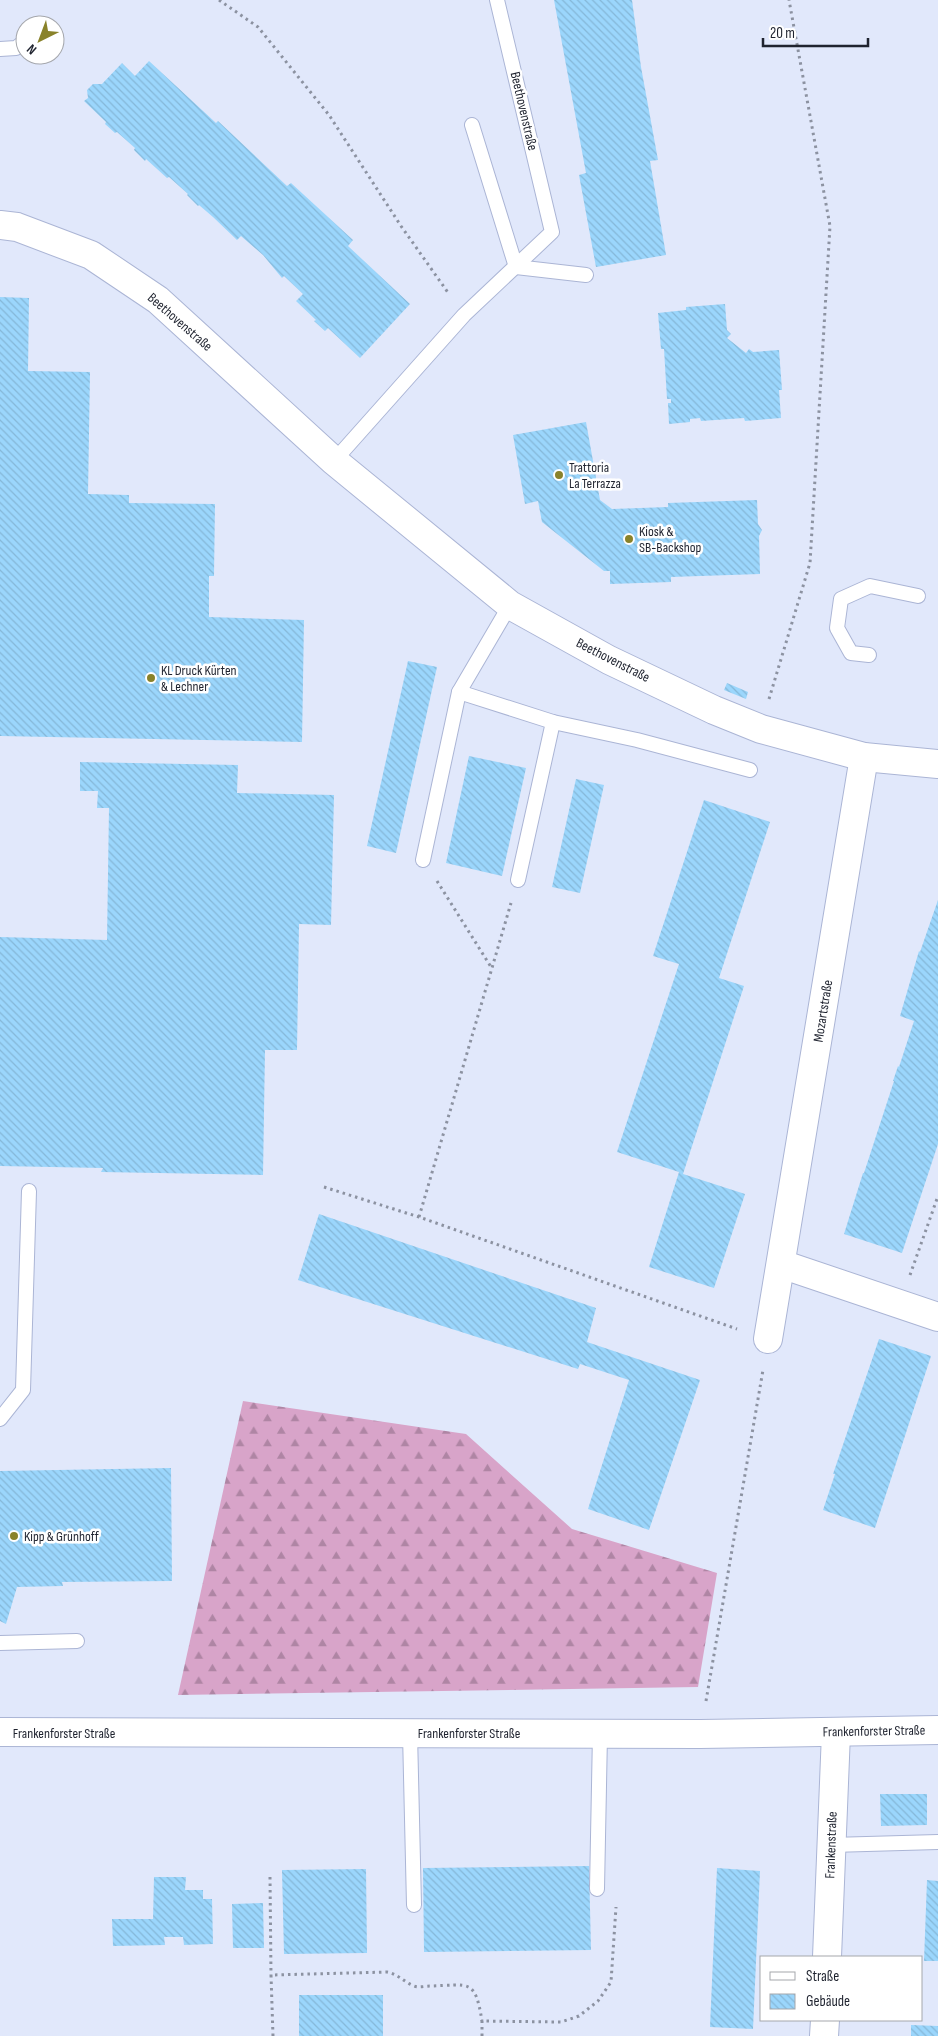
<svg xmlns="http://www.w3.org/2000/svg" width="938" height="2036" font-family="'Sofia Sans Condensed',sans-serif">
	<defs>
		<pattern id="forest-firs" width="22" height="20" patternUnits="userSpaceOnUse" patternTransform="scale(1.25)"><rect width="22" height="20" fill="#d8a4c9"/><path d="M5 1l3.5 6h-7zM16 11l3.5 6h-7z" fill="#af85a4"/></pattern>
		<pattern id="building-back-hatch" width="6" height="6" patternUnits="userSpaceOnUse" patternTransform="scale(1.25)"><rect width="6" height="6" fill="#9bd6fc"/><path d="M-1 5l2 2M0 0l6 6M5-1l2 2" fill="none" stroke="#85b7d8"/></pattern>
	</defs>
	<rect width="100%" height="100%" fill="#e1e8fb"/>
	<polygon fill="url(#forest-firs)" points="243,1401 466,1434 572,1529 717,1573 698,1687 178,1695"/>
	<g fill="url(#building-back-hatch)">
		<polygon points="554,0 632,0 641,67 658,160 650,161 666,255 596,267 579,175 586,173"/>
		<polygon points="149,61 216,123 218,121 287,186 291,183 353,240 348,246 410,304 360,358 328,328 325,331 314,321 316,320 296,301 303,294 284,276 282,278 263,255 241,236 237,240 213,217 199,205 198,206 187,195 188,194 169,177 167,178 146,159 145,161 134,150 135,148 117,132 115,133 105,124 106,122 84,101 88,98 87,90 93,84 102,84 122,63 135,76"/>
		<polygon points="0,297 29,298 28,371 90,372 88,494 129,495 129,503 215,504 214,576 209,576 209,617 304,620 302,742 0,736"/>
		<polygon points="725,304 727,330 731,334 727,338 746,353 749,349 753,352 779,350 782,390 779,390 781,418 745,421 744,418 701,421 700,418 690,419 690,422 669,424 668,403 671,403 671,399 667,399 664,349 661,349 658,313 686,310 686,307"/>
		<polygon points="586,422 600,500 612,509 668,507 668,503 757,500 758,524 762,530 759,536 760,574 671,577 671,582 610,584 610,571 604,571 542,522 538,501 525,504 513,435"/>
		<polygon points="408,661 437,667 396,853 367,846"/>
		<polygon points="727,683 748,692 746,699 724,690"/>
		<polygon points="469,756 526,768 502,876 446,863"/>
		<polygon points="80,762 238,765 237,793 334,795 331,925 299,924 297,1050 265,1050 263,1175 101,1172 103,1168 0,1166 0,937 107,940 109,808 97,808 98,791 80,791"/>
		<polygon points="576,779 604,785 580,893 552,887"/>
		<polygon points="704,800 770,822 719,978 744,986 683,1174 745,1194 714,1288 649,1267 679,1172 617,1152 679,964 653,956"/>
		<polygon points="938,900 938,1144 902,1253 844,1234 863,1173 864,1173 894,1081 893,1081 898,1066 899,1067 914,1021 900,1016 919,951 920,952"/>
		<polygon points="319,1214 596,1308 587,1342 700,1380 649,1530 588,1509 629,1380 580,1364 578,1369 298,1280"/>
		<polygon points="879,1339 931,1356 875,1528 823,1510 835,1474 833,1474"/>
		<polygon points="171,1468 172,1581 62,1582 63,1586 17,1587 6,1624 0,1621 0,1471"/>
		<polygon points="880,1794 927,1794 927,1825 881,1826"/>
		<polygon points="589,1866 591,1950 424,1952 423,1868"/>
		<polygon points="717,1868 760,1871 753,2029 710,2027"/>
		<polygon points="366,1869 367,1953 284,1954 282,1870"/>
		<polygon points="154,1877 186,1877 185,1890 203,1890 203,1899 212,1899 213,1944 184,1945 183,1937 164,1937 165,1945 113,1946 112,1919 153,1919"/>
		<polygon points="927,1880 938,1881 938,1961 924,1961"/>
		<polygon points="263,1903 264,1948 233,1948 232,1904"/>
		<rect x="299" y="1995" width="84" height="41"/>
		<polygon points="911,2025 938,2026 938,2036 911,2036"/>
	</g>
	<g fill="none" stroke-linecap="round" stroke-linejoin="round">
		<g stroke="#abb5d5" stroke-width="16">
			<g id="lane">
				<polyline points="0,49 16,48 25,41"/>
				<polyline points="472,125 516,267 586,275"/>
				<polyline points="334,461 464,315 552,232 497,0"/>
				<polyline points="510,605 459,692 553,722 637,740 750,770"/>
				<polyline points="869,655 851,653 837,628 841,599 870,586 918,596"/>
				<polyline points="423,860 459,692"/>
				<polyline points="518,880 553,722"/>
				<polyline points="0,1419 23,1390 29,1191"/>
				<polyline points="0,1643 77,1641"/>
				<polyline points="410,1733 414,1905"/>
				<polyline points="831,1845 938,1842"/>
				<polyline points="597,1889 600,1734"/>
			</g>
		</g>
		<g stroke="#abb5d5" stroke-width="30">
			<g id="street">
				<polyline points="0,225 17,227 91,255 158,300 334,461 510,605 609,660 714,710 761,729 864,757 938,764"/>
				<polyline points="781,1264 938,1317"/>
				<polyline points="768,1339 864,757"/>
				<polyline points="827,1957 836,1733"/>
				<polyline points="824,2036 825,2020"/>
			</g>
		</g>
		<g stroke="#abb5d5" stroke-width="30">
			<polyline id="secondary" points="0,1732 700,1734 938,1730"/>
		</g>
		<g stroke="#8c92a1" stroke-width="3" stroke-dasharray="2.5 4" stroke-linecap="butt">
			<polyline points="219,0 258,27 329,115 401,226 449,294"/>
			<polyline points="769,699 810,563 830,226 789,0"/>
			<polyline points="437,881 491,967"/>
			<polyline points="324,1187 419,1217 737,1329"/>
			<polyline points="419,1217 511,903"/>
			<polyline points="910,1275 938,1196"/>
			<polyline points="706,1701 763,1370"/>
			<polyline points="270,1877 271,1975"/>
			<path d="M273 2036 271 1975 387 1972C398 1974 404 1982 414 1986 419 1988 425 1986 430 1986 470 1985 475 1978 482 2021"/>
			<polyline points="482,2036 482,2021 561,2022 579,2016 598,2001 611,1982 616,1907"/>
		</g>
		<use href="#lane" stroke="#fff" stroke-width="14"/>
		<use href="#street" stroke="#fff" stroke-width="28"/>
		<use href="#secondary" stroke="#fff" stroke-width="28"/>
	</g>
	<g fill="#89822a" stroke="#fff" stroke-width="2">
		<circle cx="559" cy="475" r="5"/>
		<circle cx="629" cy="539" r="5"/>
		<circle cx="151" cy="678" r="5"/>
		<circle cx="14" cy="1536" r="5"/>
	</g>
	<g text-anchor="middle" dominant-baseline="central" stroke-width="5" stroke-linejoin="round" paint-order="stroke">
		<g font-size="14" fill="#1f232f" stroke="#fff">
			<text transform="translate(524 111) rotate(77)">Beethovenstraße</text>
			<text transform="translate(180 322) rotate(41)">Beethovenstraße</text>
			<text transform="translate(613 660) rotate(27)">Beethovenstraße</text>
			<text transform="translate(823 1011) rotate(-81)">Mozartstraße</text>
			<text transform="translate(874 1731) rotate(-1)">Frankenforster Straße</text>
			<text x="64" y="1733">Frankenforster Straße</text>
			<text x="469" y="1733">Frankenforster Straße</text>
			<text transform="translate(831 1845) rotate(-88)">Frankenstraße</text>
		</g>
		<g font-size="14" fill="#1f232f" stroke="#fff" text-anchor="start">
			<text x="569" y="467">Trattoria<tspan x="569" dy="16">La Terrazza</tspan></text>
			<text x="639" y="531">Kiosk &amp;<tspan x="639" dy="16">SB-Backshop</tspan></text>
			<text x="161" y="670">KL Druck Kürten<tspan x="161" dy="16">&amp; Lechner</tspan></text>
			<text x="24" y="1536">Kipp &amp; Grünhoff</text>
		</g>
	</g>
	<rect x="760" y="1956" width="162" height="65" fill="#ffffff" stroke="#a5a7ac"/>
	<rect x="770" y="1972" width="25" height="8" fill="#ffffff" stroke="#a5a7ac"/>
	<text x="806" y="1981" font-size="15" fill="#1f232f">Straße</text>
	<rect x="770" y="1994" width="25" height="15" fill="url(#building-back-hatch)" stroke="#a5a7ac"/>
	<text x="806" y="2006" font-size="15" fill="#1f232f">Gebäude</text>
	<g transform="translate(40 40) rotate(222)"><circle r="24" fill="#ffffff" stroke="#a5a7ac"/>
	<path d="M0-4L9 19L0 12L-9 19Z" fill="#89822a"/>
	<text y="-8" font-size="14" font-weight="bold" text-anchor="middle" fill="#1f232f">N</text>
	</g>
	<path d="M763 38v8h105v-8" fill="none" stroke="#1f232f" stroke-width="2.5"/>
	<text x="770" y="38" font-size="15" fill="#1f232f" stroke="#ffffff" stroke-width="4" paint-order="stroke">20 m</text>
</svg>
